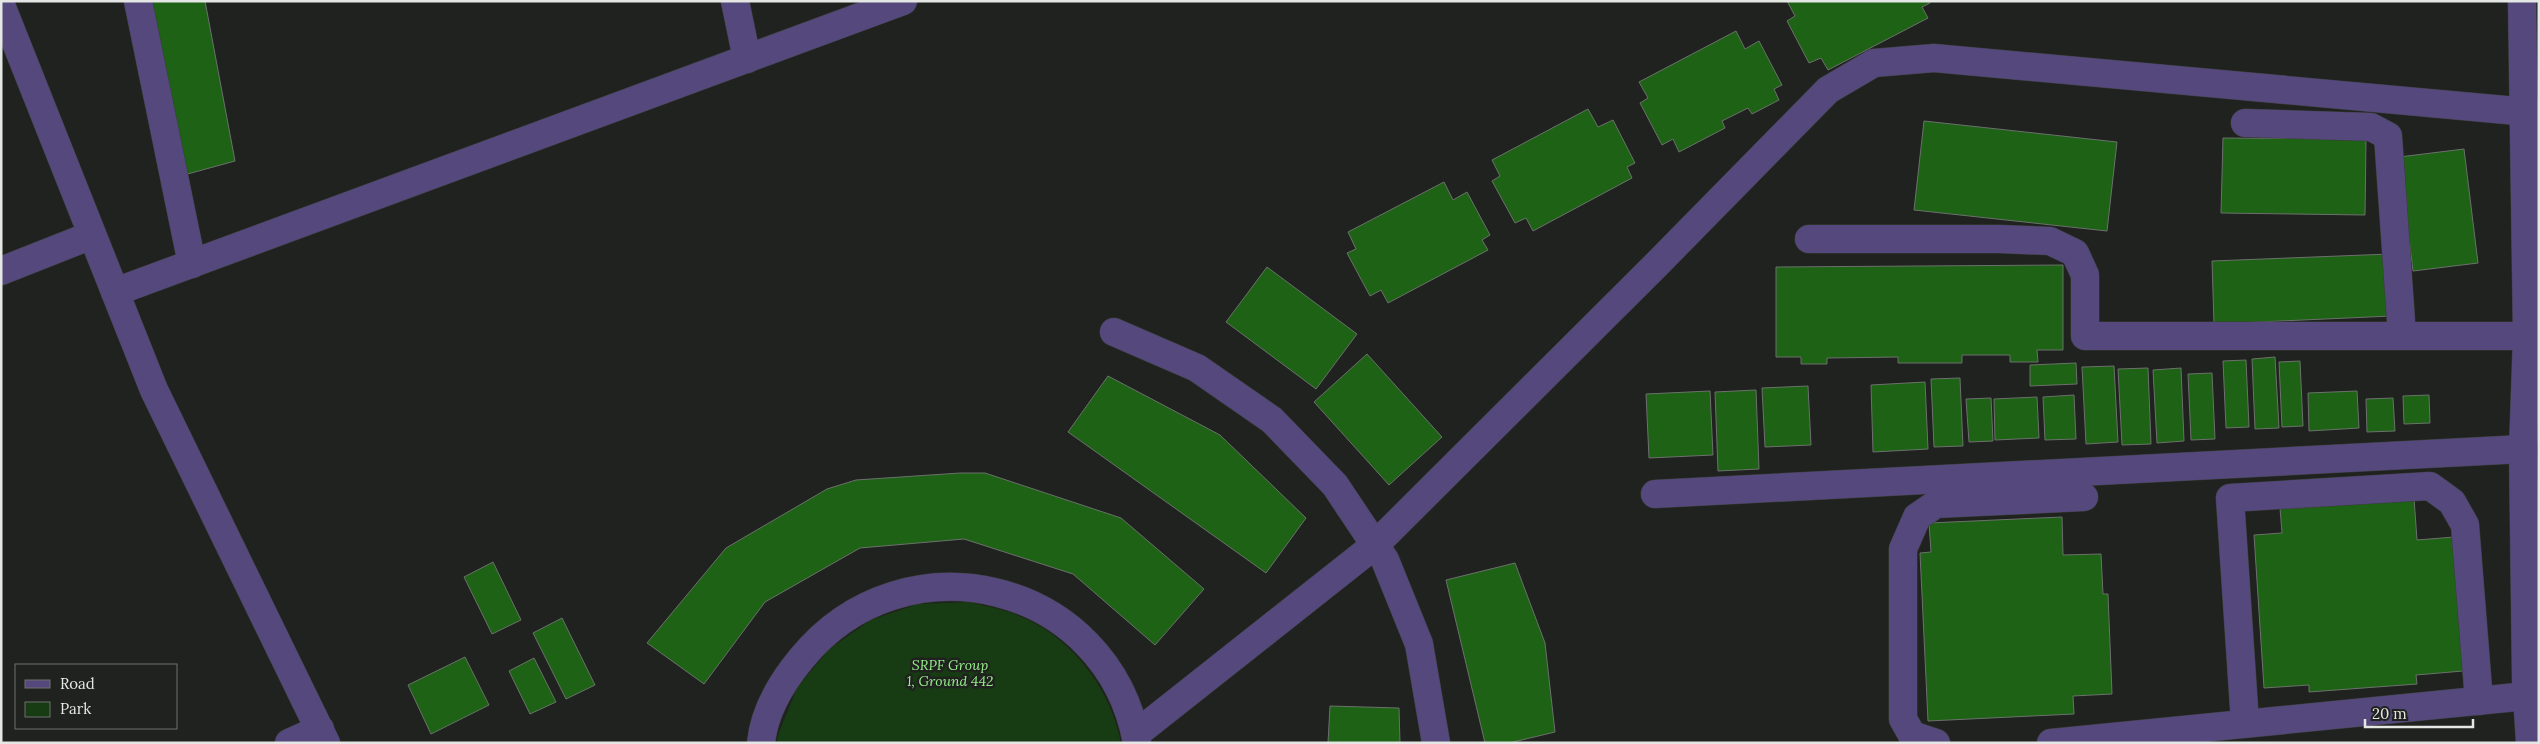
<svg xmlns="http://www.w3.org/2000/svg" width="2540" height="744" font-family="Lora,serif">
	<rect width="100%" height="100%" fill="#1f221e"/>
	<path fill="#173c13" d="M969 602C985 606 1002 609 1017 615 1070 635 1111 688 1121 743H777L778 735 797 688 829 649 871 620 918 604Z"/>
	<g fill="#1d6215" stroke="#6c716c">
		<polygon points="151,1 205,1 235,161 184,175"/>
		<polygon points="1787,1 1929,1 1930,3 1922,7 1928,18 1828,70 1821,58 1809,63 1787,21 1795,16"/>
		<polygon points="1736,31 1745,49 1759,41 1782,85 1774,89 1779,100 1752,114 1748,108 1722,121 1725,128 1679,152 1673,139 1662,145 1640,103 1648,98 1639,82"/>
		<polygon points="1588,109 1598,127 1613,120 1635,163 1627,167 1632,178 1533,231 1526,218 1515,223 1492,181 1500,176 1492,160"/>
		<polygon points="1924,121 2117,142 2107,231 1914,210"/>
		<polygon points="2223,138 2366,139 2365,215 2221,213"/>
		<polygon points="2464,149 2478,263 2413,271 2399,157"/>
		<polygon points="1444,182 1453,200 1467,192 1490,235 1482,240 1488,250 1388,303 1381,290 1370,296 1347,253 1356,249 1348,232"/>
		<polygon points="2390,254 2392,316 2214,324 2212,261"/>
		<polygon points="2063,265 2063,350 2037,350 2038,362 2010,362 2010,355 1962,355 1962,363 1898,363 1898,357 1827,358 1827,364 1801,364 1801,357 1776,357 1776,267"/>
		<polygon points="1267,267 1357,334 1316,389 1226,322"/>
		<polygon points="1367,354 1442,437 1389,485 1314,402"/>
		<polygon points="2275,357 2279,428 2255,429 2252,359"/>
		<polygon points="2246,360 2249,427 2226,428 2223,361"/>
		<polygon points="2300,361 2303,426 2282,427 2279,362"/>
		<polygon points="2076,363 2077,384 2030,386 2030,365"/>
		<polygon points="2114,366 2118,442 2086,444 2082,367"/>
		<polygon points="2148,368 2151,444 2122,445 2118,369"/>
		<polygon points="2181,368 2184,441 2157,443 2153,370"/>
		<polygon points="2212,373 2215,439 2191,440 2188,374"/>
		<polygon points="1108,376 1220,435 1306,518 1266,573 1068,432"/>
		<polygon points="1960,378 1963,446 1934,447 1931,379"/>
		<polygon points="1925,382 1928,449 1873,452 1871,385"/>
		<polygon points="1808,386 1811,445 1765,447 1762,388"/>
		<polygon points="1756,390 1759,469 1718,471 1715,392"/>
		<polygon points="1710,391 1713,455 1649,458 1646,394"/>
		<polygon points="2357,391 2359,428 2309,431 2308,393"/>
		<polygon points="2074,395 2076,439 2045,440 2043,397"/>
		<polygon points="2429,395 2430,423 2404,424 2403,396"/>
		<polygon points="2037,397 2039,438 1995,440 1994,399"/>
		<polygon points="1991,398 1993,441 1969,442 1966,399"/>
		<polygon points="2393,398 2395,431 2367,432 2366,399"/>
		<polygon points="960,473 985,473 1121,518 1204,589 1155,645 1073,574 964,539 860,548 765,602 704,684 647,643 726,548 827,489 856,480"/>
		<polygon points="2414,498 2417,540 2454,537 2463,671 2416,675 2417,684 2309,692 2309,685 2264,688 2254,535 2282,533 2280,508"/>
		<polygon points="2062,517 2063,555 2101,554 2103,594 2108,594 2112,694 2073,696 2074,714 1928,721 1920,553 1931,552 1929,523"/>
		<polygon points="493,562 521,620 492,634 464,577"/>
		<polygon points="1515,563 1545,643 1555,732 1509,743 1485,743 1446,580"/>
		<polygon points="562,618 595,685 566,699 533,633"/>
		<polygon points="465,657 489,705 431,734 408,685"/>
		<polygon points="534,658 556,702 530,714 509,671"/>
		<polygon points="1330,706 1399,708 1400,743 1328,743"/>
	</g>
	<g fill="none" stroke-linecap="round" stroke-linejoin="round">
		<g stroke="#3b3e3a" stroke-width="29">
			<g id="minor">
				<polyline points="138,1 192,264"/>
				<polyline points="735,1 747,59"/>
				<polyline points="2522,1 2527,336 2523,449 2526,680 2530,743"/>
				<polyline points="1,5 154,390 326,743"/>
				<polyline points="2245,123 2371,127 2388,136 2402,335"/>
				<polyline points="1809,239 1999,239 2050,241 2075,253 2085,275 2085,336 2527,336"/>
				<polyline points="1,271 92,235"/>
				<polyline points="115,292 903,1"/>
				<polyline points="1114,332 1197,368 1272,420 1335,485 1385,560 1419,644 1436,743"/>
				<polyline points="1655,494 2523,449"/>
				<polyline points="2245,723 2230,498 2430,486 2452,502 2465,525 2479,701"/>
				<polyline points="1136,734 1375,545 1657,264 1828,90 1874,63 1934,58 2539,113"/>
				<polyline points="289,743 320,729"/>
				<path d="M761 743C764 712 782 682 801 659 904 532 1108 581 1137 743"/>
				<polyline points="1936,743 1912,735 1903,719 1903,549 1917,517 1936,504 2084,497"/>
				<polyline points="2051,743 2527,696"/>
			</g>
		</g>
		<use href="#minor" stroke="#54487c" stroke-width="28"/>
	</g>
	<g text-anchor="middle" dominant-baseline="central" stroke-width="5" stroke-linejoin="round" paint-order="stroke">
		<g font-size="14" font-style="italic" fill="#96ef8b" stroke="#1f221e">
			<text x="950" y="665">SRPF Group<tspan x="950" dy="16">1, Ground 442</tspan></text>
		</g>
	</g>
	<rect width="2540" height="744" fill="none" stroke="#e4e7e4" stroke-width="5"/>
	<rect x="15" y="664" width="162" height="65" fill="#1f221e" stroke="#6e716d"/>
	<rect x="25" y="680" width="25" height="8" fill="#54487c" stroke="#6e716d"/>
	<text x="60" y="689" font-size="15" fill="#e4e7e4">Road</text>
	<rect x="25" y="702" width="25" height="15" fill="#173c13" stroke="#6e716d"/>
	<text x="60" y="714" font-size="15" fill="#e4e7e4">Park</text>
	<path d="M2365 719v8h108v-8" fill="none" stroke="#e4e7e4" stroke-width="2.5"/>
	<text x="2372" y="719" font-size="15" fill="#e4e7e4" stroke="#1f221e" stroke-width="4" paint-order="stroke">20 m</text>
</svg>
